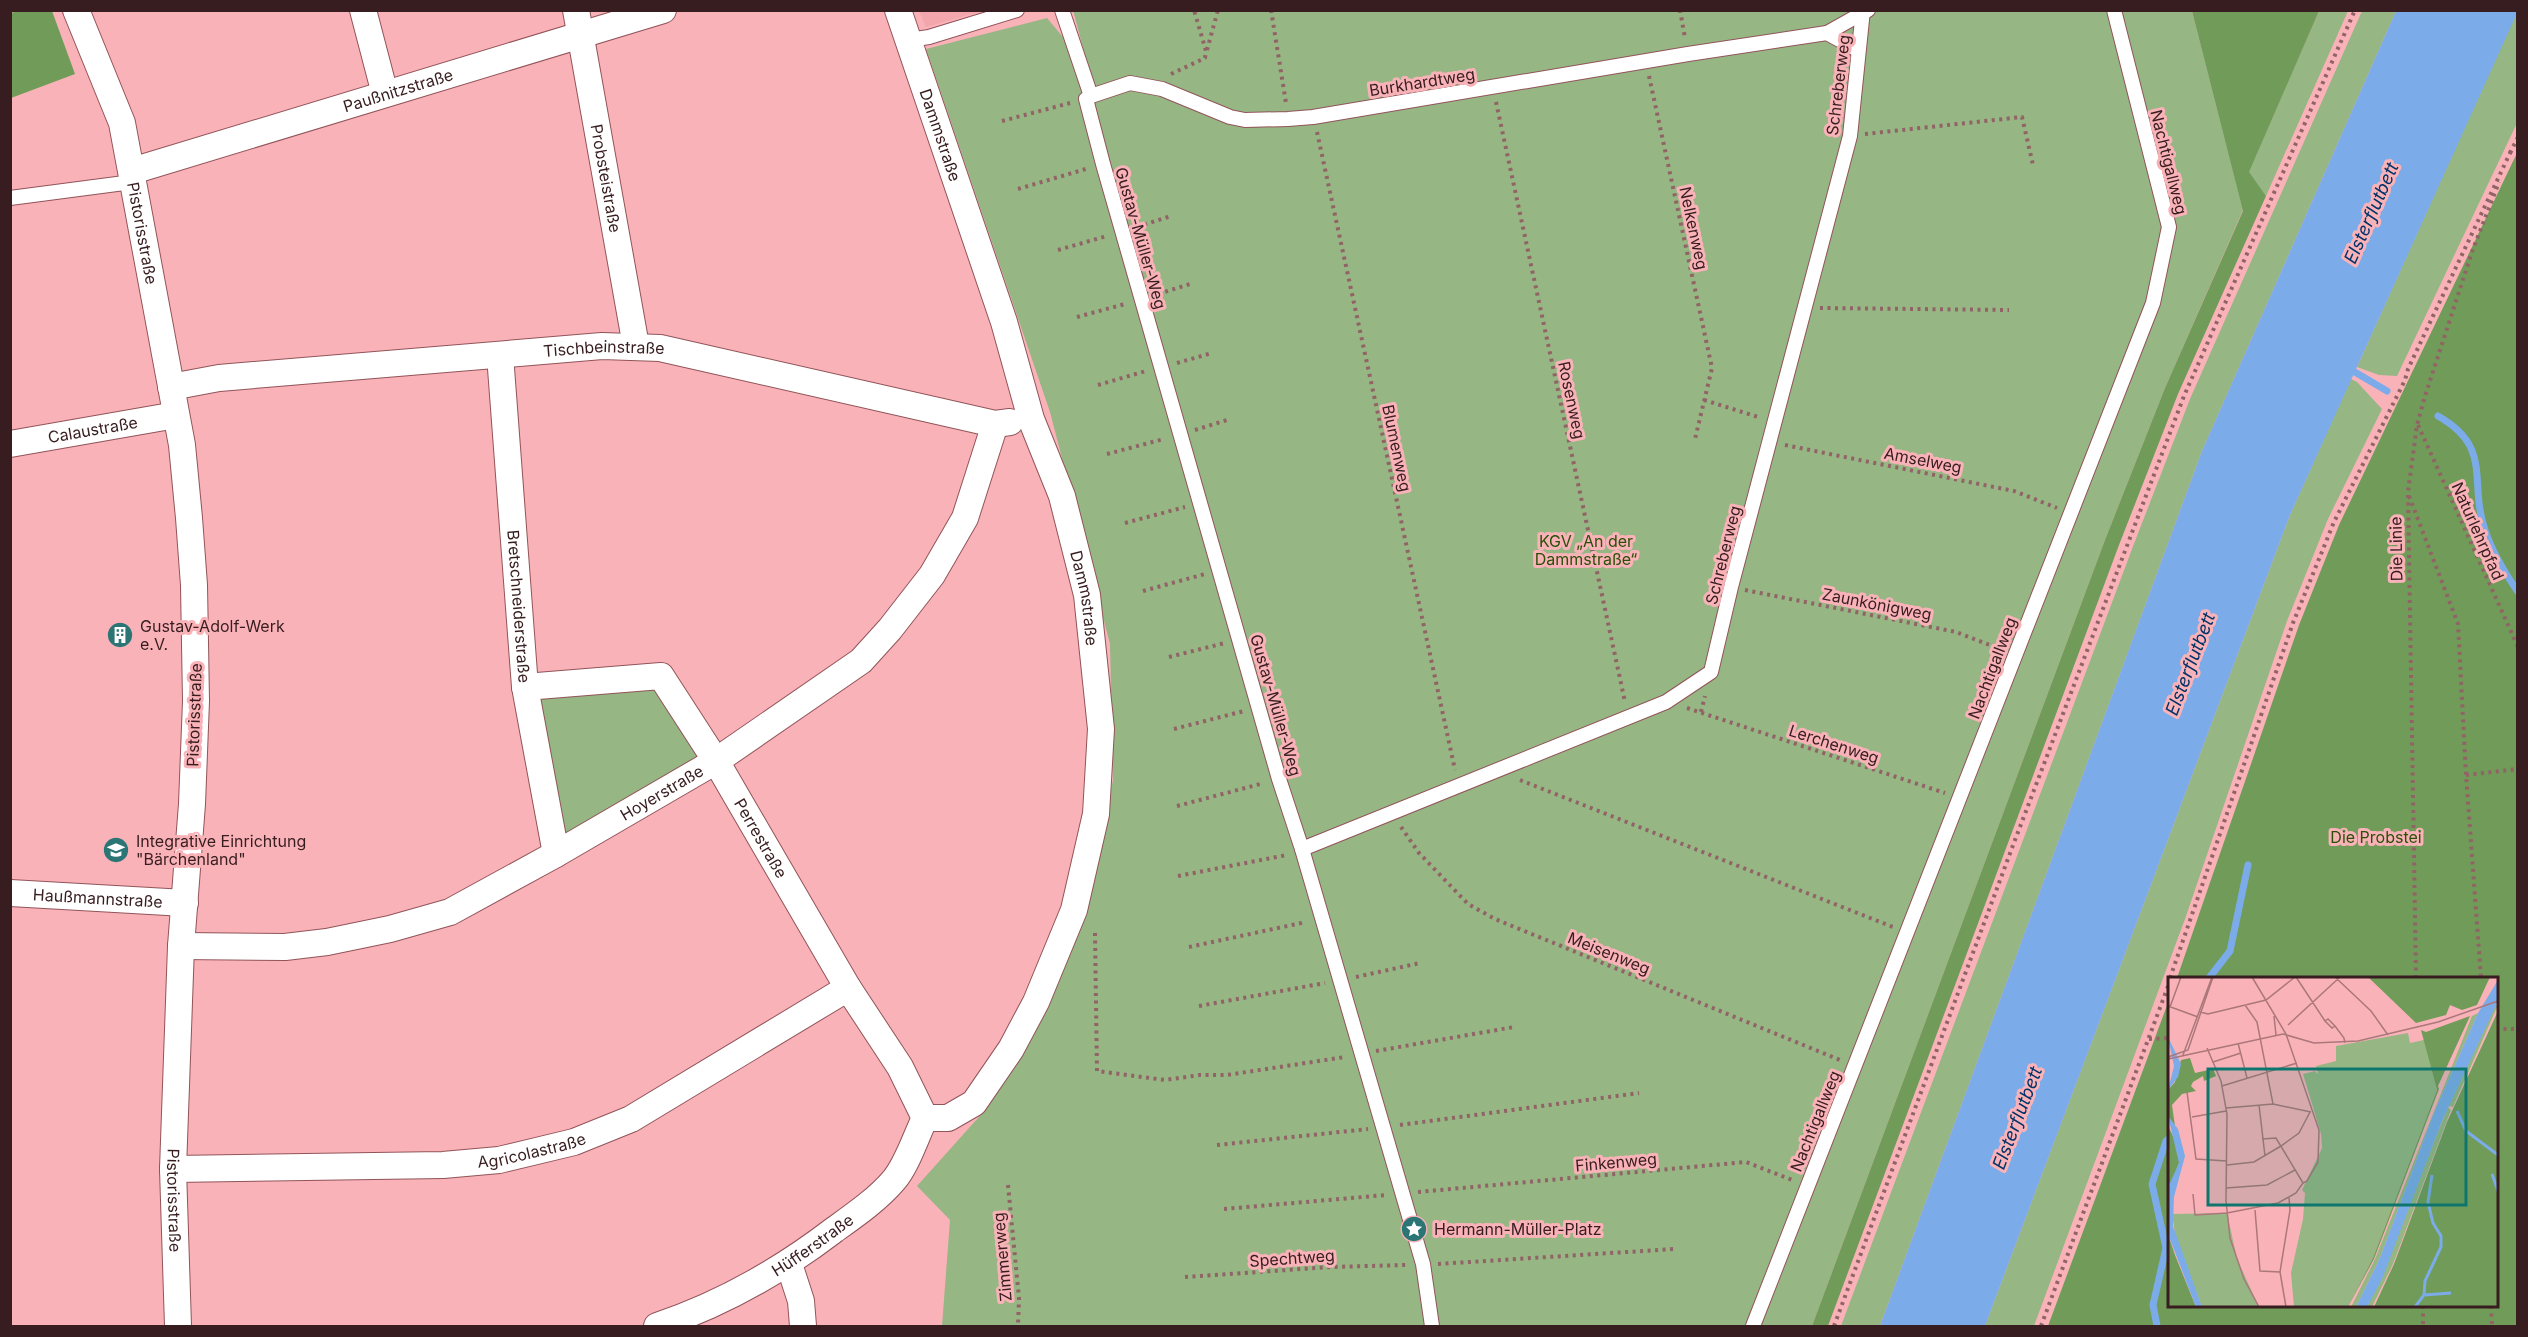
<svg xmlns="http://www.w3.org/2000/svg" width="2528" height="1337" font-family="Inter,sans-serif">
	<rect width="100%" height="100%" fill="#f9b3b8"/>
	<polygon fill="#f3a6ac" points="919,11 982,11 926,27"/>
	<g fill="#96b684">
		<polygon points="1073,10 2192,11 2243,210 2165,388 2105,540 1812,1326 942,1326 950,1220 917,1186 986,1109 1055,986 1096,869 1113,780 1110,644 1050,412 926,49 1047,18 1088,67"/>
		<polygon points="2319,11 2348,11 2266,196 2248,173"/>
		<polygon points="2362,11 2396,11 2202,451 1880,1326 1841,1326 2132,549 2190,399"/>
		<polygon points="2517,11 2517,123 2397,376 2379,375 2357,367"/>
		<polygon points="2351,379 2357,382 2382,409 2328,519 2287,621 2185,919 2034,1326 1985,1326 2290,515"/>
		<polygon points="661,676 716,761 556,854 525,687"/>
	</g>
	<g fill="#719b58">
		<polygon points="17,11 52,11 75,74 11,98 11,13"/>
		<polygon points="2192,11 2319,11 2249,172 2266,196 2178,394 2119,545 1828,1326 1812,1326 2105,540 2165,388 2243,211"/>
		<polygon points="2517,153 2517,1326 2048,1326 2169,1000 2170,1306 2496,1306 2496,978 2177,978 2299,625 2339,525"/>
	</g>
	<polygon fill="#7bace9" points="2396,11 2518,11 2290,515 1985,1326 1880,1326 2202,451"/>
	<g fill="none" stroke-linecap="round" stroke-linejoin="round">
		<g stroke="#7bace9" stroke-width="7">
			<polyline points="2348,368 2387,391"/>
			<path d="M2438 416C2494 448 2468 481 2485 530 2492 552 2505 573 2518 592"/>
			<polyline points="2209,978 2230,951 2248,865"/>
			<polyline points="2157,1326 2153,1305 2166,1248 2152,1184 2166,1141 2170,1138"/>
		</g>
		<g stroke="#915459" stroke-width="16">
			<g id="service">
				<polyline points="1062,10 1091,96 1130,83 1162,89 1230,117 1245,120 1288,119 1313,117 1688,54 1827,33 1858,50"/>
				<polyline points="1827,33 1868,10"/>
				<polyline points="909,40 929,37 1017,10"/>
				<polyline points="1091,96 1086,99 1103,164 1279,779 1302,849 1423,1264 1432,1326"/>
				<polyline points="10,198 132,182"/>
				<polyline points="1302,849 1666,702 1711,672 1731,587 1850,136 1863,10"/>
				<polyline points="1753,1326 2153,303 2169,227 2114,10"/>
			</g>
		</g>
		<g stroke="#915459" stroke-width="28">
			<g id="minor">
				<path id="s1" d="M76 10 122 123 182 445 189 518 194 585 196 701 192 804 181 946 173 1169 178 1326"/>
				<polyline points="363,10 385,94"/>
				<path id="s2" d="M576 10 636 346"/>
				<path id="s3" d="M898 10 1004 322 1031 419 1062 496 1087 595 1101 729 1096 814 1074 910 1036 1002 1011 1049 974 1103 948 1118H925"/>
				<path id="s4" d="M132 171 663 10"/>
				<path id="s5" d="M500 355 525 687 556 854"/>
				<path id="s6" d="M171 387 219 378 602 346 660 348 995 424 1010 422"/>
				<path id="s7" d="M10 444 176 415"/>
				<path id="s8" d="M525 687 661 676 716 761 848 988 900 1067 925 1118"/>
				<path id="s9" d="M10 893 185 903"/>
				<path id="s10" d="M181 946 285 947 327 942 390 929 450 912 556 854 716 761 861 661 890 629 932 575 965 518 995 424"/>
				<path id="s11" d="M173 1169 443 1165 499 1160 574 1142 631 1119 848 988"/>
				<polyline points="789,1264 801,1301 803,1326"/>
				<path id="s12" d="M657 1326C723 1304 779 1272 834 1230 855 1215 878 1199 894 1180 907 1165 916 1136 925 1118"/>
			</g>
		</g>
		<g stroke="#916366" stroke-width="4" stroke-dasharray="3 4.5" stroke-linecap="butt">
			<polyline points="1271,10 1286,103"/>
			<polyline points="1680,10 1685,38"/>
			<polyline points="1207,50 1218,10"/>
			<polyline points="1171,74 1205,58 1206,51 1194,10"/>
			<polyline points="1649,76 1712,368 1695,439"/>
			<polyline points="1496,102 1625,702"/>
			<polyline points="1002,121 1070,103"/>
			<polyline points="1317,132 1455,770"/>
			<polyline points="1865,134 2022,117 2033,165"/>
			<polyline points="2510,153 2518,137"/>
			<polyline points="1018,189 1089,168"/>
			<polyline points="1137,227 1171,216"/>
			<polyline points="1058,250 1107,236"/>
			<polyline points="1158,294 1190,284"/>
			<polyline points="1820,308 2009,310"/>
			<polyline points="1077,317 1125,304"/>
			<polyline points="1177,363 1212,353"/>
			<polyline points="1098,385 1146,371"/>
			<polyline points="1704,400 1758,417"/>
			<polyline points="2418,425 2518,647"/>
			<polyline points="1195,430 1230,419"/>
			<polyline points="1785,445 2014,491 2057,508"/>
			<polyline points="1107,454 1164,439"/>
			<polyline points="2409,496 2458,624 2466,775 2481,978"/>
			<polyline points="1125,523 1185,507"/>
			<polyline points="1745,590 1956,632 2000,649"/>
			<polyline points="1143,591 1205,574"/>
			<polyline points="1169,657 1225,643"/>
			<polyline points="1687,708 1945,793"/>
			<polyline points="1701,712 1705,696"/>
			<polyline points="1174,729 1244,711"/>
			<polyline points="2466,775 2518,769"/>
			<polyline points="1520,780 1893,927"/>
			<polyline points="1177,806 1264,783"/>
			<polyline points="1401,827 1419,853 1468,904 1495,919 1840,1060"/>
			<polyline points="1178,876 1287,855"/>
			<polyline points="1095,933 1097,1071 1165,1080 1200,1075 1227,1075 1345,1057"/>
			<polyline points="1189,947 1306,922"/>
			<polyline points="1356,977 1420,963"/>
			<polyline points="2170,978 2293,623 2334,522 2405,380 2408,369 2511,151"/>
			<polyline points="2416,978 2408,492 2417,425 2425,396 2473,249 2499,182"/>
			<polyline points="1199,1006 1325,983"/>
			<polyline points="2496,1029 2518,1029"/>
			<polyline points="2149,1039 2170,1038"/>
			<polyline points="1376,1051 1514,1027"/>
			<polyline points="1400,1125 1639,1093"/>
			<polyline points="1217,1145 1368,1129"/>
			<polyline points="1008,1185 1019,1298 1018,1326"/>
			<polyline points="1418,1192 1746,1162 1792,1180"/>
			<polyline points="1224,1209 1386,1195"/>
			<polyline points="1438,1264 1674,1249"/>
			<polyline points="1185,1277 1331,1267 1406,1265"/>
			<polyline points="2423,1306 2423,1326"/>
			<polyline points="2491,1306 2492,1326"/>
			<polyline points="1834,1326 2015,840 2184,396 2355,10"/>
			<polyline points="2041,1326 2170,981"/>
		</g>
		<use href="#service" stroke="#fff" stroke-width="14"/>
		<use href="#minor" stroke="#fff" stroke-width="26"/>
	</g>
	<defs>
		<g id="building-disc" transform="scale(1.35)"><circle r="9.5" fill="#2b7575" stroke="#f9b3b8"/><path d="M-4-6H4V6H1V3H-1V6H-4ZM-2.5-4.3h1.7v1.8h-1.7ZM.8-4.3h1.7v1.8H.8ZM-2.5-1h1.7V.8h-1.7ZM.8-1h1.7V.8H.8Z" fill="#fff"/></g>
		<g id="school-disc" transform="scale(1.35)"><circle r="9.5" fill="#2b7575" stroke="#f9b3b8"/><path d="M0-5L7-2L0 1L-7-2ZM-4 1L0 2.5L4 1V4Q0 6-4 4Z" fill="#fff"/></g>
		<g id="sight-disc" transform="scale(1.35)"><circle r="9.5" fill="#2b7575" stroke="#f9b3b8"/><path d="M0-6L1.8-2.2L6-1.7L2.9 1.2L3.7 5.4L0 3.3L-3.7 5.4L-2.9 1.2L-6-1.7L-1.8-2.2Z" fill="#fff"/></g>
	</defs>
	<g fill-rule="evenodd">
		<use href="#building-disc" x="120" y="635"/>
		<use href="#school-disc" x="116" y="850"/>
		<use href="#sight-disc" x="1414" y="1229"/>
	</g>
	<g text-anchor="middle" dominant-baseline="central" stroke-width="6" stroke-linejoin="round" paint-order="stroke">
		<g font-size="16" fill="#371d1f" stroke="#f9b3b8">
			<text transform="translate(1422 82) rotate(-9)">Burkhardtweg</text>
			<text transform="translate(1838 85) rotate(-83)">Schreberweg</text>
			<text stroke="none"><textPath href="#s4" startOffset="278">Paußnitzstraße</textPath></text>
			<text stroke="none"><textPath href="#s3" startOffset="132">Dammstraße</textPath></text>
			<text transform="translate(2169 162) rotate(76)">Nachtigallweg</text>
			<text stroke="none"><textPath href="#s2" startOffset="171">Probsteistraße</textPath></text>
			<text transform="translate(1694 228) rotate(78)">Nelkenweg</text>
			<text stroke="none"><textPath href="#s1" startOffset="234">Pistorisstraße</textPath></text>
			<text transform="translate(1141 238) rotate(74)">Gustav-Müller-Weg</text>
			<text stroke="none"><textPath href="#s6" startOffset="435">Tischbeinstraße</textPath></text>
			<text transform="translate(1572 400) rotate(78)">Rosenweg</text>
			<text stroke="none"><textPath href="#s7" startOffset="84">Calaustraße</textPath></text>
			<text transform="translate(1397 448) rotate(78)">Blumenweg</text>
			<text transform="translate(1923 460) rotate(11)">Amselweg</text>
			<text transform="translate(2478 531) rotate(66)">Naturlehrpfad</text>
			<text transform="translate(2396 549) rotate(-91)">Die Linie</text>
			<text transform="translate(1723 555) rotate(-76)">Schreberweg</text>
			<text stroke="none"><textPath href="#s3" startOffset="618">Dammstraße</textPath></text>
			<text transform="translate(1877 604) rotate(11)">Zaunkönigweg</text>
			<text stroke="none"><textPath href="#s5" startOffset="252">Bretschneiderstraße</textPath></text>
			<text transform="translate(1992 668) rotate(-69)">Nachtigallweg</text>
			<text transform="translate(1276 705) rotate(74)">Gustav-Müller-Weg</text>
			<text transform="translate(194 715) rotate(-88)">Pistorisstraße</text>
			<text transform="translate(1834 744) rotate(18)">Lerchenweg</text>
			<text stroke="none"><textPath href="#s10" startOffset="516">Hoyerstraße</textPath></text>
			<text stroke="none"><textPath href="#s8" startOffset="327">Perrestraße</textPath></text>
			<text stroke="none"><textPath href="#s9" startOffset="88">Haußmannstraße</textPath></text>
			<text transform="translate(1609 953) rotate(22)">Meisenweg</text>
			<text transform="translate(1815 1121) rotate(-68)">Nachtigallweg</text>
			<text stroke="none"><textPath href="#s11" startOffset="360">Agricolastraße</textPath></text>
			<text transform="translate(1616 1162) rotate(-5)">Finkenweg</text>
			<text stroke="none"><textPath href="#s1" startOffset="1206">Pistorisstraße</textPath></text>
			<text stroke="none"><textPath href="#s12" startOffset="176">Hüfferstraße</textPath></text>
			<text transform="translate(1002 1257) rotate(-95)">Zimmerweg</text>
			<text transform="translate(1292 1258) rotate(-4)">Spechtweg</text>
		</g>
		<g font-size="16" fill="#295007" stroke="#f9b3b8">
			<text x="1586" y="541">KGV „An der<tspan x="1586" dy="18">Dammstraße“</tspan></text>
			<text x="2376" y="837">Die Probstei</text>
		</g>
		<g font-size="16" fill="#371d1f" stroke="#f9b3b8" text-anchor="start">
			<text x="140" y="626">Gustav-Adolf-Werk<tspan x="140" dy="18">e.V.</tspan></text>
			<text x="136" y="841">Integrative Einrichtung<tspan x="136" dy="18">"Bärchenland"</tspan></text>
			<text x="1434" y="1229">Hermann-Müller-Platz</text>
		</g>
		<g font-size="18" font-style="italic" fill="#003369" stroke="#f9b3b8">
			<text transform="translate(2371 213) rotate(-66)">Elsterflutbett</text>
			<text transform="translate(2190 664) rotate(-69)">Elsterflutbett</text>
			<text transform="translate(2017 1118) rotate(-69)">Elsterflutbett</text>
		</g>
	</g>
	<g transform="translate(2168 977)">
		<rect width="330" height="330" fill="#f9b3b8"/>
		<path d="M330 28 285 130 280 129 327 29ZM310 36 265 138 212 281 188 330H183L207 282 304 39ZM240 56 242 66 256 63 269 113 205 281 180 330H126L123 296 135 242 137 216 134 213 154 171 153 157 135 97 147 94 150 97 148 89 168 84V69ZM280 130 283 133 225 287 204 330H199ZM59 236 69 282 91 330H34L8 262 4 237Z" fill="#96b684"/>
		<path d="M200 0H322L309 28 294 33 282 28 278 38 248 46ZM330 34V330H206L226 287 279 145ZM302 39 270 109 271 112 206 282 180 330 205 281 269 113 253 53 258 55ZM22 81 27 96 45 92 48 99 36 104 35 99 25 105 23 109 28 114 14 117 4 128 7 149 0 139V113L7 105 13 83ZM0 149 10 169 11 186 0 215ZM0 257 7 278 28 330H0Z" fill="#719b58"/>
		<path d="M330 3V24L274 144 214 302 199 330H188L212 281 265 138 310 36ZM0 60 13 87 10 100 0 113 6 89ZM0 139 10 152 17 179 6 220 5 249 34 330H28L0 257 1 208 11 186Z" fill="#7bace9"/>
		<path fill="none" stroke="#7bace9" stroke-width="3" d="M289 134 298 154 330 178M324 197 330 214M256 318 283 316M247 330 256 318 257 304 273 270V259L265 246 260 225 264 198"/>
		<path fill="none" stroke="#ab777b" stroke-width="1.5" d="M84 0 118 57 151 153 150 185 139 204 135 206M128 0 157 44M167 0 203 34 220 58M77 28 89 45 105 127M0 29 30 40M2 30 13 0M32 35 40 37 98 23 127 0M106 39 108 58M120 48 172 0M167 49 164 51 157 44 160 42 167 49 176 61 177 66M70 66 79 101M39 71 53 104 59 137 58 224 62 261 76 302 91 330M15 78 44 0M0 80 20 73 45 0M0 82 115 57 146 66 190 64 270 45 330 24M45 85 73 76M54 109 129 86M19 115 28 182 59 184M91 128 97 179M58 131 105 127 143 135M24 140 58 134M94 162 108 161 135 206M59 188 86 185 113 169 131 156 142 135M58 211 99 208 127 193M25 217 27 238 59 236 110 226 128 216 135 206M87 233 92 294 112 295M118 330 112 295 122 233 121 221"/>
		<path fill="#0f766e" fill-opacity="0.15" stroke="#0f766e" stroke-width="3" d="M40 92H298V228H40Z"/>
		<rect width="330" height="330" fill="none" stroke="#371d1f" stroke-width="3"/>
	</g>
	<rect width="2528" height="1337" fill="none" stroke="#371d1f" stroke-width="24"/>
</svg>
